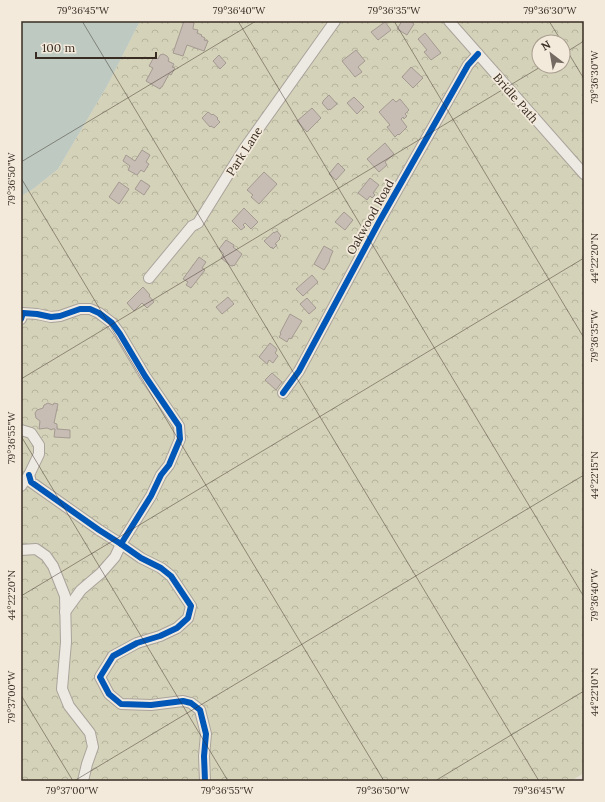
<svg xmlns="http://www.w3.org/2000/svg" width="605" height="802" font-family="Lora,serif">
	<defs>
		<pattern id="forest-crowns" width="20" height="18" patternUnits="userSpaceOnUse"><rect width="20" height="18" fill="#d4d2b8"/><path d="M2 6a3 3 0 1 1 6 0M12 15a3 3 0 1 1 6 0" fill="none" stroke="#b7b49e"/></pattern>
	</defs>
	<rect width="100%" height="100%" fill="#e4ded3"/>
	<path fill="url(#forest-crowns)" fill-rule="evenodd" d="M140 21H584V773L571 781H21V196L33 189 58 169 107 86ZM539 42H563V66H539Z"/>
	<polygon fill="#bdc9c1" points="21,21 140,21 107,86 58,169 33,189 21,196"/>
	<g fill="#c8bdb4" stroke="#a49a92">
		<polygon points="184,21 188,21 194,23 193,28 193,29 198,30 197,33 202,35 201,36 205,38 204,40 208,41 204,51 187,45 183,56 173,53"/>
		<polygon points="402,21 410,21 414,24 407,35 397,29"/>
		<polygon points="385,22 391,30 378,40 371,32"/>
		<polygon points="425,33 441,53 431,60 424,52 427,50 418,39"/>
		<polygon points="356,50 365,61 358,67 362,72 355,77 342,61"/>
		<polygon points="163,54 167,56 169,59 168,61 174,64 172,67 175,68 171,75 169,74 162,87 161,87 160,89 146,81 153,68 149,66 154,57 158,59 160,55"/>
		<polygon points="219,55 226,63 220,69 213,61"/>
		<polygon points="411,67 423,78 413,88 402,77"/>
		<polygon points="329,95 337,104 330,110 330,109 328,110 322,103 323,102 323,101"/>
		<polygon points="354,97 364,107 357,114 347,103"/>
		<polygon points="393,99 396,102 400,99 409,110 405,114 407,116 404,119 403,117 401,119 407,127 399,135 398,134 395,137 387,127 390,125 379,112"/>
		<polygon points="312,108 321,118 307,132 297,121"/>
		<polygon points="208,112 212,115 213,114 218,118 217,119 220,122 214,128 211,126 210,127 202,118"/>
		<polygon points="385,143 394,154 385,162 387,165 379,172 367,159"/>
		<polygon points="142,150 150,155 146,162 149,164 144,172 141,170 137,175 128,170 130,166 123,161 126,155 135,161"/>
		<polygon points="338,163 345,170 336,180 329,174"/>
		<polygon points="264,172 277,184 259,204 251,197 253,195 247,190"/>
		<polygon points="370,178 379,185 373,193 375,195 372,198 370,196 367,200 358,193"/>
		<polygon points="141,180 150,186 144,195 135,189"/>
		<polygon points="119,182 129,189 119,204 109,197"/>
		<polygon points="244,208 258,222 251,229 245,223 243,225 245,227 241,230 232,221"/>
		<polygon points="344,212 353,220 345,230 335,222"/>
		<polygon points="277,231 281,236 279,238 280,239 275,244 277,245 273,249 272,247 271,248 264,241 274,232 274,233"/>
		<polygon points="226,240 234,245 233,247 242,254 234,266 233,265 231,266 221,258 224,254 219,249"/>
		<polygon points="324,246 333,251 330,258 329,262 324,270 314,264"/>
		<polygon points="199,257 206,262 202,268 205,270 191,288 186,285 188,282 183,279"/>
		<polygon points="312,275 318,282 303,296 296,289"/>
		<polygon points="143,287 150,295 149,296 154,302 147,308 142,303 134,311 127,303"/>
		<polygon points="228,297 234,304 222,314 216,307"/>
		<polygon points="307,298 316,308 309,314 300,304"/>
		<polygon points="290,314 302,321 291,339 289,338 287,342 279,337 281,334 280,333"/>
		<polygon points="270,343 276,348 277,350 275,353 278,356 273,363 269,360 267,364 259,357"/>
		<polygon points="272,373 282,382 276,390 265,380"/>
		<polygon points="48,403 53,405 54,403 58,404 54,423 57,424 57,429 70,430 70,438 54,437 55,429 52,429 52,430 47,428 39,429 40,421 36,418 35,413 37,410 43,408 44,405"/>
	</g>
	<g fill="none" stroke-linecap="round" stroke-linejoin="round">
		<g stroke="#aaa39b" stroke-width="12">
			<g id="minor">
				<polyline points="449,21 584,174"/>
				<polyline points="149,278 192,226 198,223 226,178 244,149 335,21"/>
				<polyline points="21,319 23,313 37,314 51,317 60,316 80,309 90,309 99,313 112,323 120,334 145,376 179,426 180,439 169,465 161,475 151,496 121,544 115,557 101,573 81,590 65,612"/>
				<polyline points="283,393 299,371 379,222 468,65 478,54"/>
				<polyline points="21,430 31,433 39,445 39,454 29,475 21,486"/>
				<polyline points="29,475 31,482 99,530 121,544 141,558 161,568 171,576 191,606 188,618 177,628 160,636 137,643 113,656 100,677 109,694 121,704 151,705 183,701 191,703 200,710 206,734 204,756 205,781"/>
				<polyline points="21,550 36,549 46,556 53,566 65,596 66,642 62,689 69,706 90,733 93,747 87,764 83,781"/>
			</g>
		</g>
		<use href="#minor" stroke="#ede9e3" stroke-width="10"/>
		<g stroke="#f3eadb" stroke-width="8">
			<g id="cycleway">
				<polyline points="21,319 23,313 37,314 51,317 60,316 80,309 90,309 99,313 112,323 120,334 145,376 179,426 180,439 169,465 161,475 151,496 121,544"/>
				<polyline points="283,393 299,371 379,222 468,65 478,54"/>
				<polyline points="29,475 31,482 99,530 121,544 141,558 161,568 171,576 191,606 188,618 177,628 160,636 137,643 113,656 100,677 109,694 121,704 151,705 183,701 191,703 200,710 206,734 204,756 205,781"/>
			</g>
		</g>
		<use href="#cycleway" stroke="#0057b8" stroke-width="6"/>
	</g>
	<path fill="none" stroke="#392c23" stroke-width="1" stroke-opacity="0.45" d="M82 21 539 781M238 21 584 597M394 21 584 338M549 21 562 42M563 44 584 79M563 54 584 41M21 162 256 21M21 178 384 781M21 379 542 66M21 436 228 781M21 596 584 258M21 695 73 781M74 781 584 475M435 781 584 691"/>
	<g text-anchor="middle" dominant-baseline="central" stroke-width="3.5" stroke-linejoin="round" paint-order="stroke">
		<g font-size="12" fill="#392c23" stroke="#f3eadb">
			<text transform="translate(516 98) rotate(49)">Bridle Path</text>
			<text transform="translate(244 151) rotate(-57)">Park Lane</text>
			<text transform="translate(370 217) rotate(-61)">Oakwood Road</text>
		</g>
	</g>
	<rect width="605" height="802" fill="none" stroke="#f3eadb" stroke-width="44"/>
	<g transform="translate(551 54) rotate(329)"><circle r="19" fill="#f3eadb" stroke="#a99e91"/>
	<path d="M0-3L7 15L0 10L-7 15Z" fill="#756a61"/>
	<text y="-6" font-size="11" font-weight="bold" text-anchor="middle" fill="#392c23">N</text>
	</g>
	<path d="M36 52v6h120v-6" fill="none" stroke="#392c23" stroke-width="2"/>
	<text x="42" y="52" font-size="12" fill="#392c23" stroke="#f3eadb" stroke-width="3" paint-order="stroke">100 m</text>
	<rect x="22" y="22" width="561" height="758" fill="none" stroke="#392c23" stroke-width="1.5"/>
	<g font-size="10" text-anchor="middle" fill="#392c23">
		<text x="83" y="14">79°36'45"W</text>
		<text x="239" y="14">79°36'40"W</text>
		<text x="394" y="14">79°36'35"W</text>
		<text x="550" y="14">79°36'30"W</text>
		<text transform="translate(594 77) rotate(-90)" y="4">79°36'30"W</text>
		<text transform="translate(11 179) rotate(-90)" y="4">79°36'50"W</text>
		<text transform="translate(594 258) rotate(-90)" y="4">44°22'20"N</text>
		<text transform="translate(594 336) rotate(-90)" y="4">79°36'35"W</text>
		<text transform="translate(11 438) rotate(-90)" y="4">79°36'55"W</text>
		<text transform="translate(594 475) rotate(-90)" y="4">44°22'15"N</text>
		<text transform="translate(594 595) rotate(-90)" y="4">79°36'40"W</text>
		<text transform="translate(11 595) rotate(-90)" y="4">44°22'20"N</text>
		<text transform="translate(594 692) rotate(-90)" y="4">44°22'10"N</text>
		<text transform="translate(11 697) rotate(-90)" y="4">79°37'00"W</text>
		<text x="72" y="794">79°37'00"W</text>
		<text x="227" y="794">79°36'55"W</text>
		<text x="383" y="794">79°36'50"W</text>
		<text x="539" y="794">79°36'45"W</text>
	</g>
</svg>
